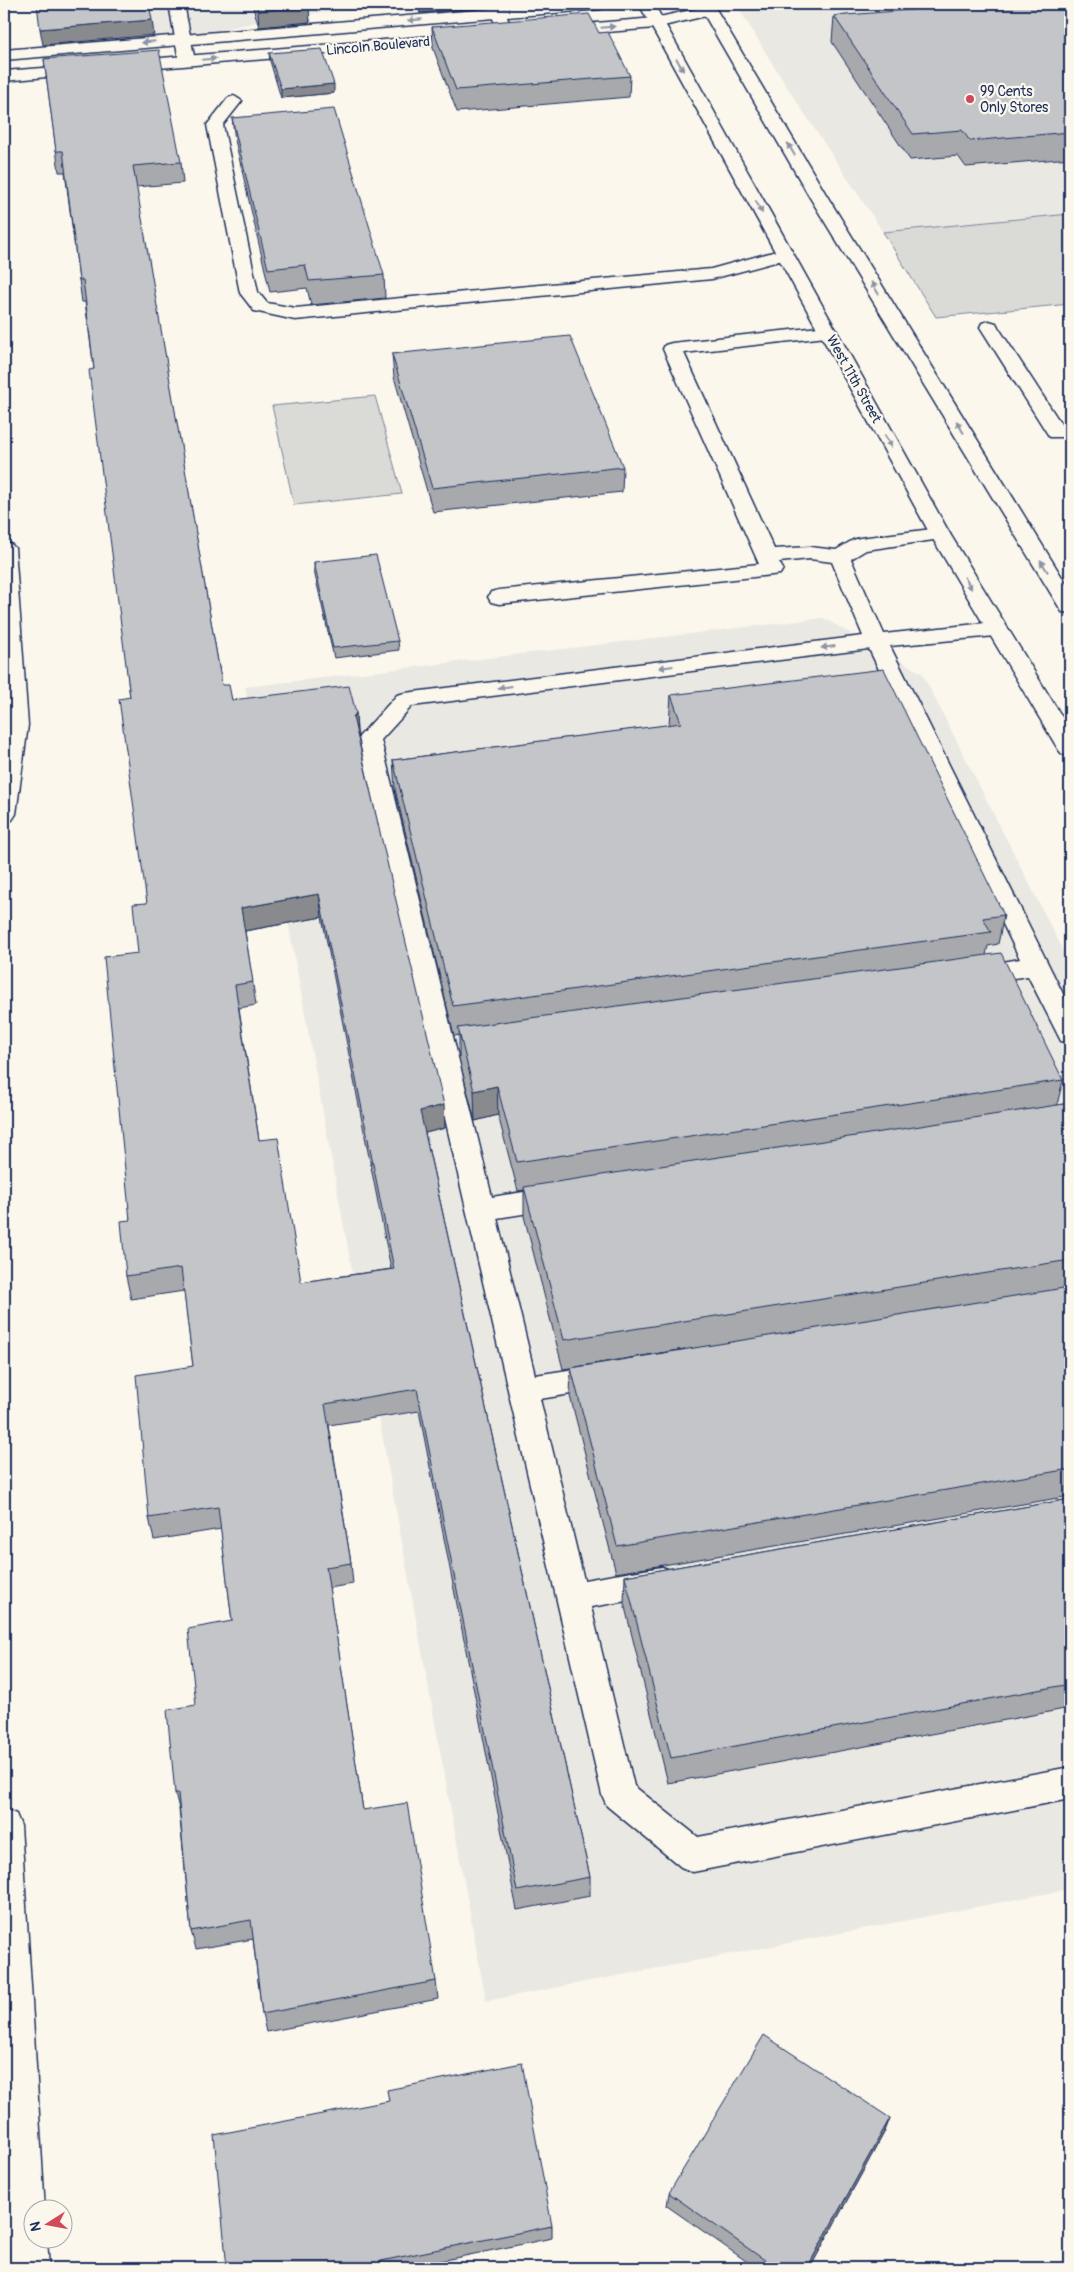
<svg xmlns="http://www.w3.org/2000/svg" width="1074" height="2272" font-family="Pangolin,sans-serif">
	<rect width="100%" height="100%" fill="#fbf7ec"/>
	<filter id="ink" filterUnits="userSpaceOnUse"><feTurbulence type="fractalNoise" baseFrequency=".02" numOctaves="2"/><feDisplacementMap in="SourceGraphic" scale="10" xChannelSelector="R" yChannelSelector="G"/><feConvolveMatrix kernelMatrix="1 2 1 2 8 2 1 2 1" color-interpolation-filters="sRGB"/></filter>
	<g filter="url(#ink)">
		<g fill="#eae8e2">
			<polygon points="121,4 451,4 288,15 128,50"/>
			<polygon points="736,4 1070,4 1070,214 883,232 785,84"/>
			<polygon points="823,618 922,673 1070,964 1070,1889 486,2001 245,687"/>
		</g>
		<g fill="#dadad7" stroke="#7a849a">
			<polygon points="1070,214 1070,304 936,317 883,232"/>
			<polygon points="375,396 402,494 294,505 272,406"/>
		</g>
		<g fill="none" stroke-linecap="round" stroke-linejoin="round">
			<g stroke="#1b2f5e" stroke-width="3">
				<g id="lane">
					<polygon points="169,4 184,4 195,61 193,64 181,64 179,61"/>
					<polygon points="487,4 501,4 515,35 513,38 501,38"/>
					<polygon points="234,96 242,101 223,125 258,292 267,303 295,308 711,269 784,249 790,250 793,254 790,258 712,279 295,320 254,311 240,293 207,125 228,98"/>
					<polygon points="989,321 996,323 998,327 1067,433 1064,437 1050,437 1047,433 980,327 982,323"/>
					<polygon points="828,326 835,328 837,332 835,336 684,353 774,549 810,547 836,550 853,540 860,538 940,528 947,530 950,534 947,538 866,550 851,559 884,634 995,622 1003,624 1006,629 1003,634 995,636 890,646 1070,1008 1070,1043 1061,1041 1028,976 971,984 962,981 958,975 962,969 1020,959 869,649 412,706 381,740 492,1197 560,1186 570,1189 574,1197 570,1205 560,1208 497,1218 535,1375 608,1364 619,1367 623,1376 619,1385 608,1388 540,1399 584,1580 662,1567 673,1571 678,1581 673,1591 662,1595 591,1607 634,1786 698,1837 1070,1767 1070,1799 693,1872 681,1867 607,1806 602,1795 357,739 397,695 405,693 863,636 832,562 810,559 779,562 783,569 780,574 772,575 499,604 491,602 488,597 491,592 499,590 759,564 663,349 665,345 672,343"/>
				</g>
			</g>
			<g stroke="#1b2f5e" stroke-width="3">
				<g id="street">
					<polygon points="4,542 11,544 15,548 28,725 16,814 12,820 4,822"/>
					<polygon points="4,1809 16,1814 21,1826 45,2210 32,2210 32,2240 47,2240 49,2268 9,2268 4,2163"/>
				</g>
			</g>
			<g stroke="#1b2f5e" stroke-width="3">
				<g id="secondary">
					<polygon points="550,4 609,4 601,9 4,60 4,50"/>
					<polygon points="709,6 717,11 714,14 655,28 560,36 552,31 560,26 655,18"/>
					<polygon points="470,33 478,38 476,41 124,71 116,66 124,61"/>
					<polygon points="83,65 91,70 89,73 4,81 4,71"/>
				</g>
			</g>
			<g stroke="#1b2f5e" stroke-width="3">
				<g id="primary">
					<polygon points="639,4 654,4 950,534 1070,730 1070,756 1062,754 1058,749 930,534"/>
					<polygon points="698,4 713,4 827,196 1070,590 1070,613 1062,612 1059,607 809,196"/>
				</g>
			</g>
			<use href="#lane" fill="#fbf7ec" fill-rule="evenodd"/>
			<use href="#street" fill="#fbf7ec" fill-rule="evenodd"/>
			<use href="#secondary" fill="#fbf7ec" fill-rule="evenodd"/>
			<use href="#primary" fill="#fbf7ec" fill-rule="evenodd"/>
		</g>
		<g fill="#a8a9ad" stroke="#1b2f5e" fill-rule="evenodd">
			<polygon points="252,4 308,4 310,22 259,27"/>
			<polygon points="417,4 487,4 486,7 420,13"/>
			<polygon points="502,4 543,4 504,6"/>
			<polygon points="1070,4 1070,158 966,167 958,156 910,160 832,42 834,16"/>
			<polygon points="432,27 599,33 630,76 629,97 457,112 433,48"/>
			<polygon points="269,53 334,93 281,98 270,61"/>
			<path d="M44 59 181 162 183 183 136 187 222 685 232 700 356 713 357 731 445 1128 425 1133 590 1877V1896L517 1910 419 1411 329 1425 351 1563 353 1584 329 1588 363 1810 436 1981 438 1999 266 2032 262 2014 253 1939 196 1949 191 1931 179 1809 175 1793 196 1705 232 1621 221 1529 154 1540 149 1518 193 1366 184 1291 131 1299 126 1276 130 1220 138 953 147 903 130 697 94 369 85 302H82L79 280 65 172H59ZM322 917 391 1269 301 1282 259 1140 239 1008 256 1005 245 931Z"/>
			<polygon points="232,118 384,275 385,298 311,305 307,288 270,292 235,140"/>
			<polygon points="392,354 623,467 622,492 433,512 394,377"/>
			<polygon points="314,562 398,641 399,650 334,658 314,571"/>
			<polygon points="671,695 1004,915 998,944 988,946 986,955 1063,1080 1057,1105 1070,1103 1070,1496 616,1573 570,1396 571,1368 685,1349 563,1369 524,1216 524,1190 518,1191 498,1115 475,1121 459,1058 459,1035 454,1036 395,789 393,760 669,725"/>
			<polygon points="1070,1499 1070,1708 668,1783 624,1603 625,1576"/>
			<polygon points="890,2118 885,2131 810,2268 756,2268 667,2206 669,2193"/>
			<polygon points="552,2226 552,2238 406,2268 227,2268"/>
		</g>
		<g fill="#888a8d" stroke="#1b2f5e">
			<polygon points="420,4 487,4 486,7 420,13"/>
			<polygon points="309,7 310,22 259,27 258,11"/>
			<polygon points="152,20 154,35 43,45 40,29"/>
			<polygon points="334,84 334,93 281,98 281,89"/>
			<polygon points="356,713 357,736 353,717"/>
			<polygon points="319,894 322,917 244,931 241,908"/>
			<polygon points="497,1086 498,1115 475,1121 474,1091"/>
			<polygon points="444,1105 445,1128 421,1134 420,1111"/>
			<polygon points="890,2118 885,2131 810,2268 807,2268"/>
		</g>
		<g fill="#c3c5c9" stroke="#1b2f5e" fill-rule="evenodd">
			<polygon points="37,4 149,4 152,20 40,29"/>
			<polygon points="256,4 308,4 309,7 258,11"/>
			<polygon points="985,4 1070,4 1070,132 970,141 962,130 913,134 834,16"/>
			<polygon points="589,14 599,33 608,32 630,76 456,90 432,27"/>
			<polygon points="322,49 334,84 281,89 269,53"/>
			<path d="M159 50 181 162 133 166 222 685H229L232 700 349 686 356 713 353 717 444 1105 420 1111 590 1877 517 1891 417 1389 325 1404 351 1563 326 1567 363 1810 407 1803 436 1981 262 2014 251 1920 191 1931 178 1793H175L167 1710 196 1705 188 1629 232 1621 218 1507 149 1518 136 1375 193 1366 181 1268 126 1276 121 1221 130 1220 104 957 138 953 133 904 147 903 119 699 130 697 89 370 94 369 83 280H79L63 151H56L44 59ZM319 894 394 1269 301 1282 278 1138 259 1140 235 985 253 982 241 908Z"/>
			<polygon points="334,109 384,275 309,281 305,265 268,269 232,118"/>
			<polygon points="570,336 623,467 432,488 392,354"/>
			<polygon points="376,555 398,641 333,648 314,562"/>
			<polygon points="884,669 1004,915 983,918 991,932 453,1006 393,760 681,723 671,695"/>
			<polygon points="1001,953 1063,1080 517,1162 497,1086 474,1091 458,1028"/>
			<polygon points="1070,1103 1070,1260 564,1340 524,1187"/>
			<polygon points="1070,1287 1070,1469 617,1546 571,1368"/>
			<polygon points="1070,1499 1070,1684 671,1758 625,1576"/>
			<polygon points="764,2035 890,2118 807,2268 776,2268 669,2193"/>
			<polygon points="522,2063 552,2226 381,2261 382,2268 227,2268 214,2135 389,2101 387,2090"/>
		</g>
		<defs><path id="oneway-solid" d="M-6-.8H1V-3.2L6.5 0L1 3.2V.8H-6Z" transform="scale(1.25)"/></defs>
		<g fill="#8b93a5">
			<use href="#oneway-solid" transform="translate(415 20) rotate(175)"/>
			<use href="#oneway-solid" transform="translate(608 27) rotate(-5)"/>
			<use href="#oneway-solid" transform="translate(148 42) rotate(175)"/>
			<use href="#oneway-solid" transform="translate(209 59) rotate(-5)"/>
			<use href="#oneway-solid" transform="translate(680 65) rotate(61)"/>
			<use href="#oneway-solid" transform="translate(791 149) rotate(-121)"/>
			<use href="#oneway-solid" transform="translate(759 207) rotate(62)"/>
			<use href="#oneway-solid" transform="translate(875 288) rotate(-121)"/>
			<use href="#oneway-solid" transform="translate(960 427) rotate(-121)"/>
			<use href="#oneway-solid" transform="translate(888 441) rotate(61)"/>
			<use href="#oneway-solid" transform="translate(1044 566) rotate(-122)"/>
			<use href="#oneway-solid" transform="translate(968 583) rotate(60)"/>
			<use href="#oneway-solid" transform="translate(828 647) rotate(173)"/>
			<use href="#oneway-solid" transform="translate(666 667) rotate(173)"/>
			<use href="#oneway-solid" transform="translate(505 687) rotate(173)"/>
		</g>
	</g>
	<circle fill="#d1495b" stroke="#fbf7ec" stroke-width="2" cx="970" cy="99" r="5"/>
	<g text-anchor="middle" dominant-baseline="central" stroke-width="4.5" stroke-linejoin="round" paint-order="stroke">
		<g font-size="14" fill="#1b2f5e" stroke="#fbf7ec">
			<text transform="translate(378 46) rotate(-5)">Lincoln Boulevard</text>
			<text transform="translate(854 379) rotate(61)">West 11th Street</text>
		</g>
		<g font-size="14" fill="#1b2f5e" stroke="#fbf7ec" text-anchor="start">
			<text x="980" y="91">99 Cents<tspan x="980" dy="16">Only Stores</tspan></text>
		</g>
	</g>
	<rect width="1074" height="2272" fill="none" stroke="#fbf7ec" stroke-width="20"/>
	<rect x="10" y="10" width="1054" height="2252" fill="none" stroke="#1b2f5e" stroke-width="2" filter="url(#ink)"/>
	<g transform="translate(48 2224) rotate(259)"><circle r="24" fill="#fbf7ec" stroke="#a1a7b3"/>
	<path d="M0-4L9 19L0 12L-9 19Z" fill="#d1495b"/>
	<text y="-8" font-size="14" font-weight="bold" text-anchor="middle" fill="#1b2f5e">N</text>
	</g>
</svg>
